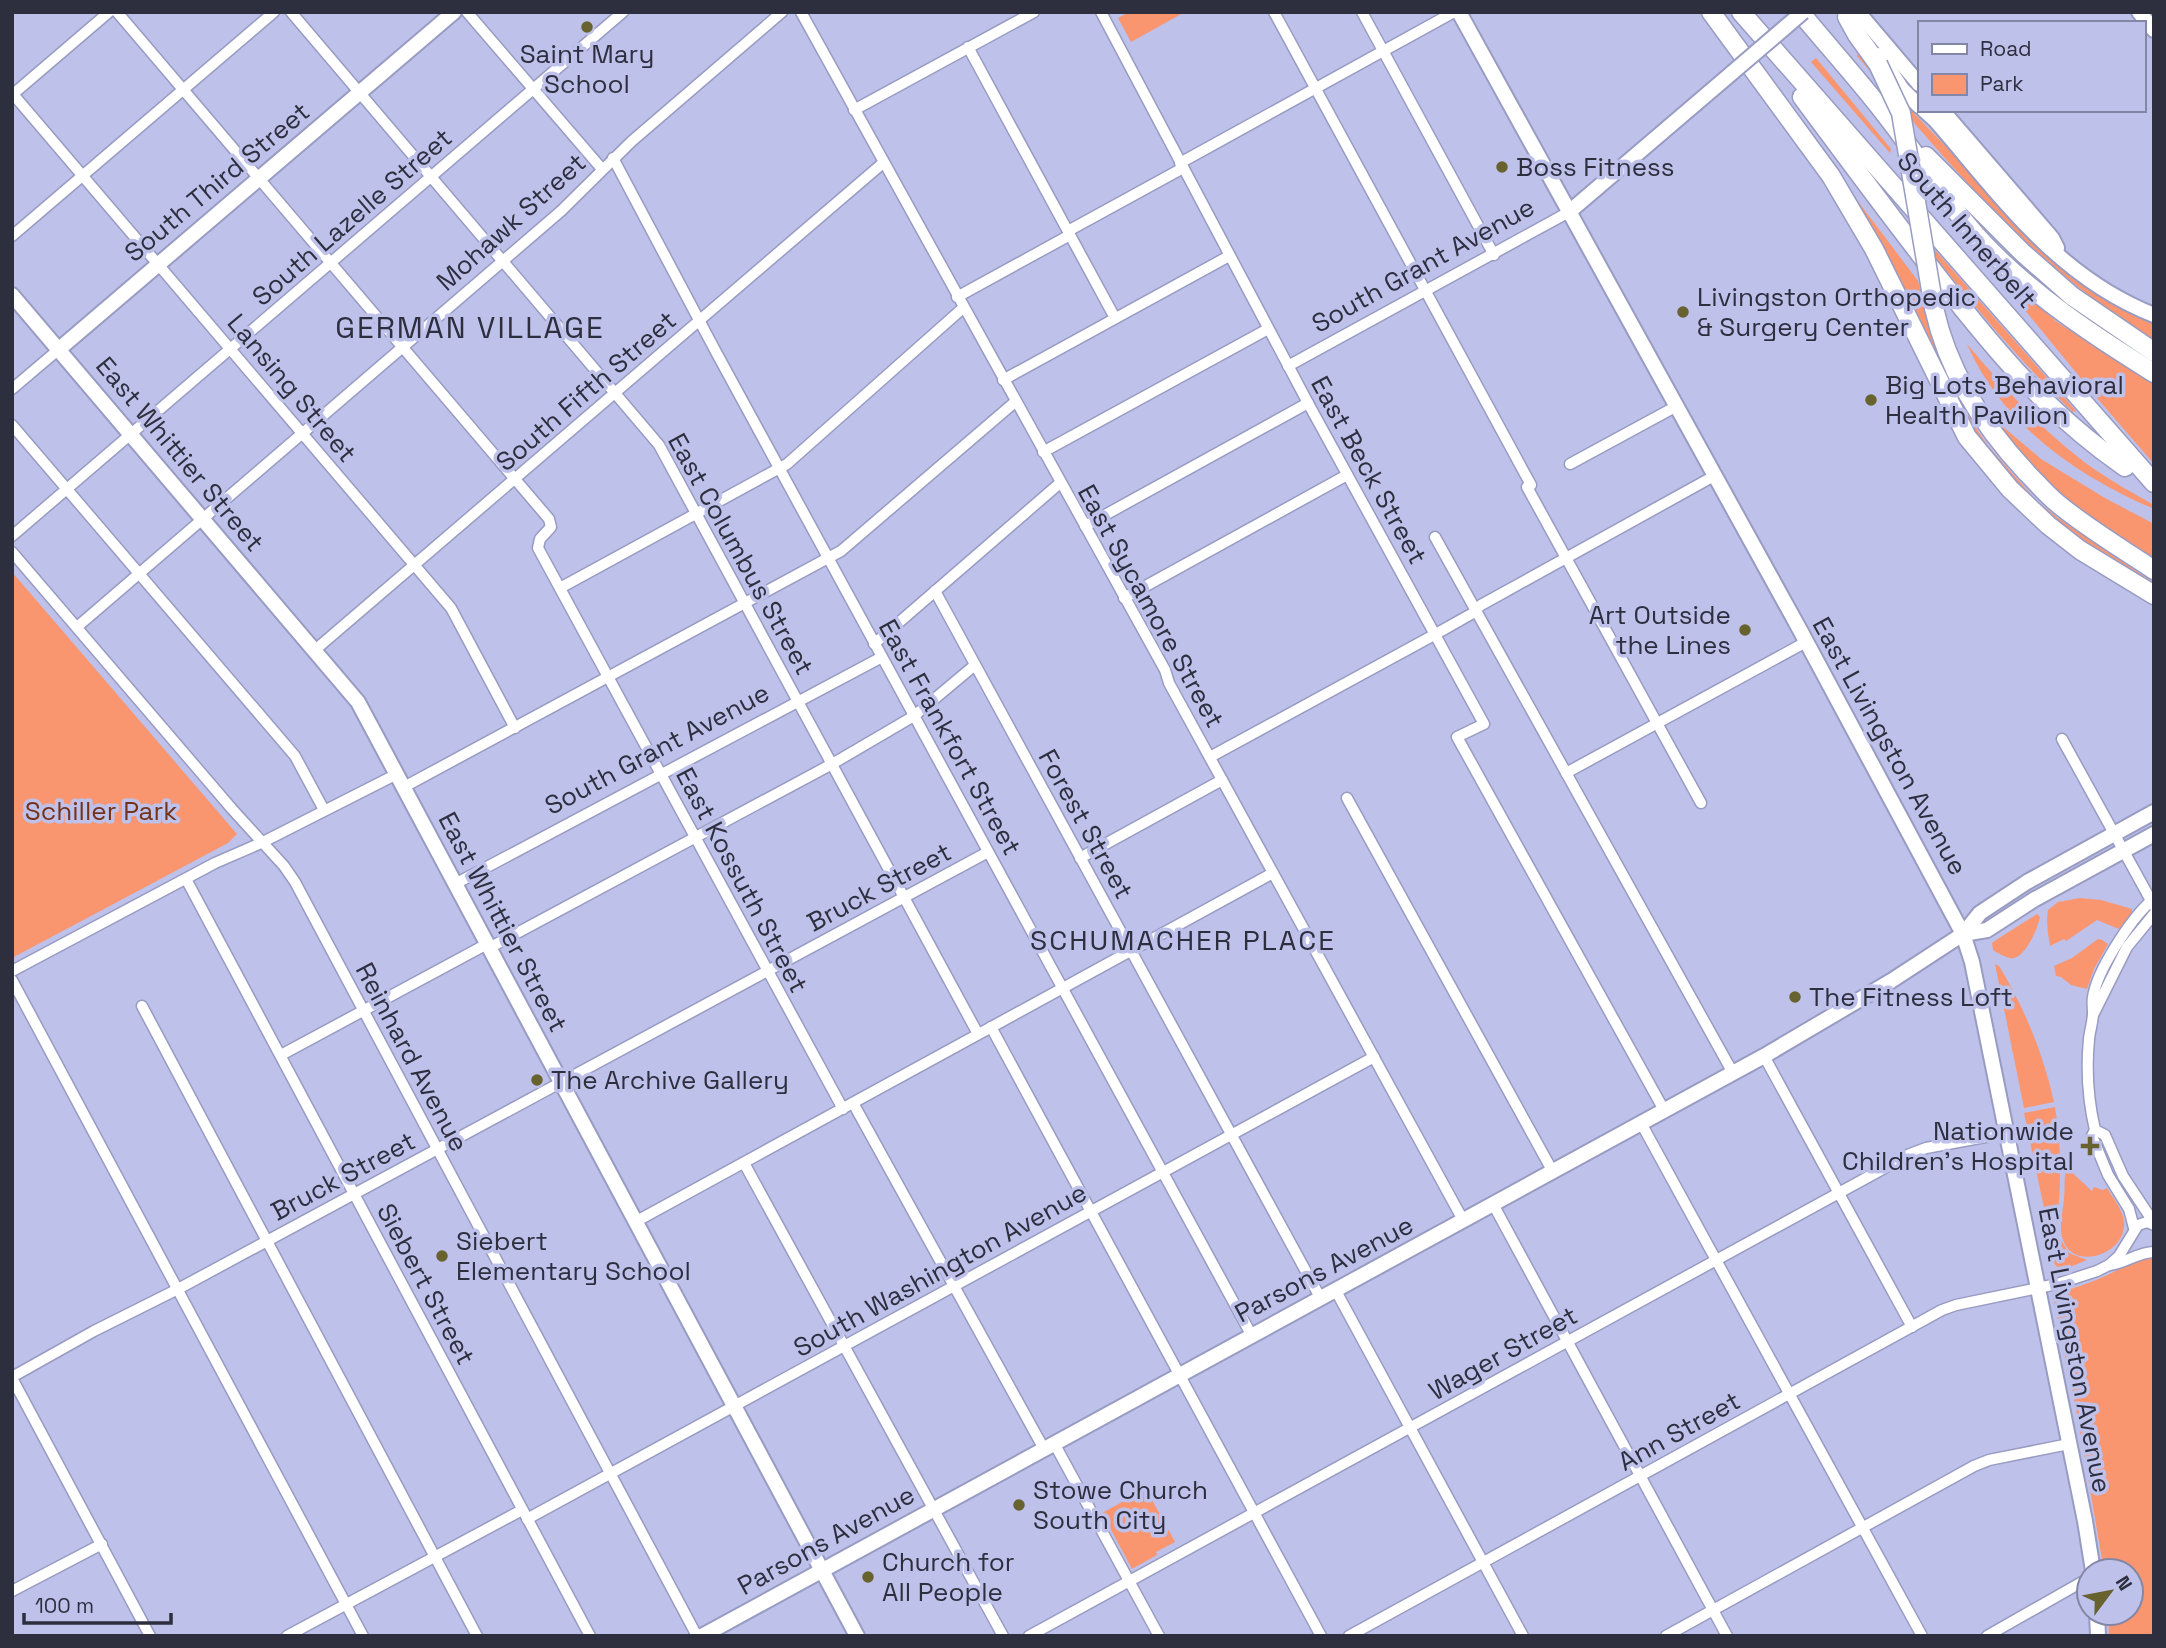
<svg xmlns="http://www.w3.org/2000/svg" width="2166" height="1648" font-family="'Space Grotesk',sans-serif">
	<rect width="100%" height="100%" fill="#bec1ea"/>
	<g fill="#fa966f">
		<polygon points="1129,12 1185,12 1131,42 1118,18"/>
		<path d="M1858 52 1925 125 2072 275 2098 296 2154 323V340C2125 321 2097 303 2071 281 1990 216 1924 134 1857 56Z"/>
		<polygon points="1816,58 1891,149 1890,153 1811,62"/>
		<path d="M1829 163 1918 281 1935 347 1945 371 1972 422 1988 446 2037 501 2058 518 2154 583V586C2119 564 2082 544 2050 518 2015 487 1986 450 1961 410Z"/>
		<path d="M1914 226 2076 411 2073 412C2014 356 1964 294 1914 230Z"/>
		<polygon points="1995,268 2057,322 2154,384 2154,464 2096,397 1992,270"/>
		<path d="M1967 344C2005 389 2045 434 2094 469 2113 482 2134 494 2154 505V509C2076 476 2001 423 1967 344Z"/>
		<polygon points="2001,425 2041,459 2105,498 2154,524 2154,562 2088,519 2052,490 1999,430"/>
		<polygon points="12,572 237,834 228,843 12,958"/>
		<path d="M2080 898 2101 900 2132 909V912L2119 929 2097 920 2066 941 2064 939 2050 946C2048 934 2046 922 2048 910L2058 902Z"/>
		<path d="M2037 914 2040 917C2038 928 2024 961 2010 958 2004 957 1998 953 1993 950L1992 943 1996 940Z"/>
		<polygon points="2098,939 2102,940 2108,944 2094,969 2087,989 2071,985 2061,977 2056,976 2054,966 2072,958"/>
		<path d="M1995 964 1999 966C2025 1009 2043 1053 2054 1102L2024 1108Z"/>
		<path d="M2055 1107C2063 1153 2061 1199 2054 1245L2052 1246 2024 1113Z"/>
		<path d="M2066 1167 2092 1191 2094 1187 2103 1190 2107 1188C2113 1198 2123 1210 2124 1222 2127 1255 2071 1273 2062 1237 2059 1225 2063 1211 2064 1199 2065 1189 2064 1178 2066 1167Z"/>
		<polygon points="2061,1240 2069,1253 2087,1260 2070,1267 2058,1268 2054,1263"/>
		<path d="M2154 1255V1636H2109L2108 1613H2131V1571H2104L2079 1425 2054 1302 2057 1295C2071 1288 2088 1284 2103 1277 2123 1268 2132 1260 2154 1255Z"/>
		<polygon points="1146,1489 1175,1542 1156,1552 1157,1555 1132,1569 1102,1513"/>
	</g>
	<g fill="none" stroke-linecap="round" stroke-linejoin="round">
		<g stroke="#989bc2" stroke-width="13">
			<g id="street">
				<polyline points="117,12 549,519 551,527 540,539 538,548 843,1109"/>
				<polyline points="291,12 659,445 978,1034"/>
				<polyline points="467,12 602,169"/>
				<polyline points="801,12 1165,670 1169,683 1463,1220"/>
				<polyline points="1101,12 1308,403 1484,724 1457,737 1664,1110"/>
				<polyline points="1274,12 1531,485"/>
				<polyline points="1362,12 1494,255"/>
				<polyline points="968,47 1115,318"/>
				<polyline points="12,93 451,608 515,728"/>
				<polyline points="12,95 109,12"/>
				<polyline points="854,110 1034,12"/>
				<polyline points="613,158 716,352 1252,1336"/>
				<polyline points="1180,163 1454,12"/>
				<polyline points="1068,231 1183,168"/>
				<polyline points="12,236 274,12"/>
				<polyline points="957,297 1070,235"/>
				<polyline points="1288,366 1569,212"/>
				<polyline points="1003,380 1229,256"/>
				<polyline points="12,389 58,350"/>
				<polyline points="12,425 295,756 324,810"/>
				<polyline points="1043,452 1268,329"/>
				<polyline points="1570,464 1675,407"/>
				<polyline points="1527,487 1701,803"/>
				<polyline points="1085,526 1308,403"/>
				<polyline points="12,536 623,12"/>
				<polyline points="1435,537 1733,1073"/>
				<polyline points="12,552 232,809 284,866 295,882 697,1636"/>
				<polyline points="560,588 787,464 963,308"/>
				<polyline points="935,591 1321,1299"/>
				<polyline points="1124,598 1347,475"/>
				<polyline points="77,627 561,211 632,141 782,12"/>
				<polyline points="874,644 1060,483"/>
				<polyline points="315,650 883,163"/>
				<polyline points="2062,739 2154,906"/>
				<polyline points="1210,757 1434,635 1473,613 1481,605 1501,594 1714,476"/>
				<polyline points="1566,773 1806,642"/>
				<polyline points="404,787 841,551 1015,402"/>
				<polyline points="1347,798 1553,1172"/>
				<polyline points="1080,858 1222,780"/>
				<polyline points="186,879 590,1636"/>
				<polyline points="455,884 882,657"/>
				<polyline points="489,948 832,764 914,716 975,665"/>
				<polyline points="12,971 215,863 261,843 397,774"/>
				<polyline points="12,980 363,1636"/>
				<polyline points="142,1006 477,1636"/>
				<polyline points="2093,1015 2127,947 2154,914"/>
				<polyline points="991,1027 1321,1636"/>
				<polyline points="281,1055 487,944"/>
				<polyline points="1764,1056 1912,1327"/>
				<polyline points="853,1103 1044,1449"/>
				<polyline points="1641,1123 1922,1636"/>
				<polyline points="2095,1130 2105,1135 2123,1176 2154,1223"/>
				<polyline points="744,1163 1003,1636"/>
				<polyline points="1493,1204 1727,1636"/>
				<polyline points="635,1222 1273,873"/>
				<path d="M2134 1228 2129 1209 2108 1175 2092 1136 2095 1130C2088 1100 2086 1070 2089 1039 2090 1030 2093 1021 2093 1013 2093 1007 2092 1002 2093 997 2097 970 2131 919 2151 901"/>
				<path d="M2110 1265C2126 1263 2138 1252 2154 1252"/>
				<polyline points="1336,1291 1523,1636"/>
				<polyline points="12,1377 94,1331 178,1289 988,852"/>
				<polyline points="12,1378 150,1636"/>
				<polyline points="1054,1443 1159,1636"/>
				<polyline points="527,1519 1374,1057"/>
				<polyline points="12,1591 102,1544"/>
				<polyline points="287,1636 522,1510"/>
				<polyline points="1029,1636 1910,1154 1926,1148 2007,1133"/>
				<polyline points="1349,1636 1942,1310 1956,1305 2057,1284 2097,1271 2109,1265 2119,1256 2138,1225 2147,1222 2154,1225"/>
				<polyline points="1666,1636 1974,1466 1989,1460 2069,1444"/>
				<polyline points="1987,1636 2089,1578"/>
			</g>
		</g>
		<g stroke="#989bc2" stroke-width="18">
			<g id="secondary">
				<polyline points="1858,12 1919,84"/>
				<polyline points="1880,55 1902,89 1919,106"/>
				<path d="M1924 110 1935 120C2001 196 2057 277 2154 315"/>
				<polyline points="1942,110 2052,238 2057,248"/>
				<polyline points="1569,212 1733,72"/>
				<polyline points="12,295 358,702 857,1636"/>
				<polyline points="58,350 454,12"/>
				<polyline points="1963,934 1980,913 2027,882 2154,812"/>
				<polyline points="1963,934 1987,930 2035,899 2154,834"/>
			</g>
		</g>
		<g stroke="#989bc2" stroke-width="18">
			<g id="primary">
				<polyline points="1459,12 1800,630 1963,934 1972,962 2085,1521 2093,1571"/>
				<polyline points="2139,12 2154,30"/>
				<polyline points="2097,1613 2098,1636"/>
				<polyline points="702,1636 1764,1056 1891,981 1963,934"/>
			</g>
		</g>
		<g stroke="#989bc2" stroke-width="21">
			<g id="highway">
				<polyline points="1711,12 1831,176 1874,249 1967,437 2010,489 2048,525 2080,550 2154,595"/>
				<polyline points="1741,12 2154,483"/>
				<path d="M1800 12C1828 46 1858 79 1885 114 1919 157 1947 205 1985 245 2035 297 2093 335 2154 373"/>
				<polyline points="1847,17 1857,35 1878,64"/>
				<path d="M1802 97C1842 151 1882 205 1923 258 1985 338 2041 409 2125 467"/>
				<polyline points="1926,156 2023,253 2072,296 2154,352"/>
				<path d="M1934 308C1948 372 1983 426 2027 473 2037 483 2046 494 2057 503 2087 528 2121 548 2154 570"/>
			</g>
		</g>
		<use href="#street" stroke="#fff" stroke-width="10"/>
		<use href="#secondary" stroke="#fff" stroke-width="14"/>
		<use href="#primary" stroke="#fff" stroke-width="14"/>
		<use href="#highway" stroke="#fff" stroke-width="18"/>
		<g stroke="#989bc2" stroke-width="18" stroke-linecap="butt">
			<polyline id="secondary-bridge" points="1733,72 1803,12"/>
		</g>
		<g stroke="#989bc2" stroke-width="21" stroke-linecap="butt">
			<polyline id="highway-bridge" points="1878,64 1901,113 1934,308"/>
		</g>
		<use href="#secondary-bridge" stroke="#fff" stroke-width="14"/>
		<use href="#highway-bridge" stroke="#fff" stroke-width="18"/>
	</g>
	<g fill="#68622e" stroke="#bec1ea" stroke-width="2.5">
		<circle cx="587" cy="27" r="7"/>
		<circle cx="1502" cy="167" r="7"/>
		<circle cx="1683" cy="312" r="7"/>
		<circle cx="1871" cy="400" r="7"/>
		<circle cx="1745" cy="630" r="7"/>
		<circle cx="1795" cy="997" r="7"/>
		<circle cx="537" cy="1080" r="7"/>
		<path d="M2086.5 1135.5h7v7h7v7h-7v7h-7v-7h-7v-7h7z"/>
		<circle cx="442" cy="1256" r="7"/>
		<circle cx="1019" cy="1505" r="7"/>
		<circle cx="868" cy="1577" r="7"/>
	</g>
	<g text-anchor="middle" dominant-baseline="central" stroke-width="7" stroke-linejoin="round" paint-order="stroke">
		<g font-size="26" fill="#2d2e3e" stroke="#bec1ea" text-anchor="start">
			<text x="587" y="54" text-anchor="middle">Saint Mary<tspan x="587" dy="30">School</tspan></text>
			<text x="1516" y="167">Boss Fitness</text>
			<text x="1697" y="297">Livingston Orthopedic<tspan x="1697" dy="30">&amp; Surgery Center</tspan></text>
			<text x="1885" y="385">Big Lots Behavioral<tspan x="1885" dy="30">Health Pavilion</tspan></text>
			<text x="1731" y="615" text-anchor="end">Art Outside<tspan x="1731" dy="30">the Lines</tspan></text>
			<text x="1809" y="997">The Fitness Loft</text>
			<text x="551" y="1080">The Archive Gallery</text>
			<text x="2074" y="1131" text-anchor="end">Nationwide<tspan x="2074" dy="30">Children's Hospital</tspan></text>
			<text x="456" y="1241">Siebert<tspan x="456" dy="30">Elementary School</tspan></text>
			<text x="1033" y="1490">Stowe Church<tspan x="1033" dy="30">South City</tspan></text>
			<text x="882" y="1562">Church for<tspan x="882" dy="30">All People</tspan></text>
		</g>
		<g font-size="26" fill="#2d2e3e" stroke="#bec1ea">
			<text transform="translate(217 182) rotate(-40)">South Third Street</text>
			<text transform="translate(352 217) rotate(-41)">South Lazelle Street</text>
			<text transform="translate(511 222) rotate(-42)">Mohawk Street</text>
			<text transform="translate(1967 230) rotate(49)">South Innerbelt</text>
			<text transform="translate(1423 265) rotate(-29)">South Grant Avenue</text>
			<text transform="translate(292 388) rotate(50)">Lansing Street</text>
			<text transform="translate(586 391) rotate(-41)">South Fifth Street</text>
			<text transform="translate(180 454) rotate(50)">East Whittier Street</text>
			<text transform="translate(1369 470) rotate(61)">East Beck Street</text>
			<text transform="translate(741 554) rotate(61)">East Columbus Street</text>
			<text transform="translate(1151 606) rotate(61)">East Sycamore Street</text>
			<text transform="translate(950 737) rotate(61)">East Frankfort Street</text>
			<text transform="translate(1890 746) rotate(61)">East Livingston Avenue</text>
			<text transform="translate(657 749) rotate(-28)">South Grant Avenue</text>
			<text transform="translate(1086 824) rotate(61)">Forest Street</text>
			<text transform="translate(742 880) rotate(62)">East Kossuth Street</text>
			<text transform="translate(879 887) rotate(-28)">Bruck Street</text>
			<text transform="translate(503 922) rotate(62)">East Whittier Street</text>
			<text transform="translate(412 1057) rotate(62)">Reinhard Avenue</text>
			<text transform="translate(343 1176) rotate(-28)">Bruck Street</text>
			<text transform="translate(1324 1269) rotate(-28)">Parsons Avenue</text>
			<text transform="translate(940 1270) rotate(-29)">South Washington Avenue</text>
			<text transform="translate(426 1284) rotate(62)">Siebert Street</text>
			<text transform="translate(2075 1350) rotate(79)">East Livingston Avenue</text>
			<text transform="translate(1503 1353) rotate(-29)">Wager Street</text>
			<text transform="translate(1679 1431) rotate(-29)">Ann Street</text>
			<text transform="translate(826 1540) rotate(-29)">Parsons Avenue</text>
		</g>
		<g font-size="26" fill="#743318" stroke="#bec1ea">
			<text x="101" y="811">Schiller Park</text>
		</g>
		<g font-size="28" letter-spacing="2" fill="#2d2e3e" stroke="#bec1ea">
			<text x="1183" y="940">SCHUMACHER PLACE</text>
		</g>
		<g font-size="30" letter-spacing="2" fill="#2d2e3e" stroke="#bec1ea">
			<text x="470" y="327">GERMAN VILLAGE</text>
		</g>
	</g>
	<rect width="2166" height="1648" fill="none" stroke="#2d2e3e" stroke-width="28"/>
	<rect x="1918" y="21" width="228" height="91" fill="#bec1ea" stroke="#8486a5" stroke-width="2"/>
	<rect x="1932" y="44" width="35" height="10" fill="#ffffff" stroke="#8486a5" stroke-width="2"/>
	<text x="1980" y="56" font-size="21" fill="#2d2e3e">Road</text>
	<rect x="1932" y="74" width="35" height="21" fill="#fa966f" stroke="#8486a5" stroke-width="2"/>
	<text x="1980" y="91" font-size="21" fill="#2d2e3e">Park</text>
	<g transform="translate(2110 1592) rotate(58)"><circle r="33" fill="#bec1ea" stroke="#8486a5" stroke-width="2"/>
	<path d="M0-5L12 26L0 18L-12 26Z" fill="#68622e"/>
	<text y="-10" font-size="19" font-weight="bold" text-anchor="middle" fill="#2d2e3e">N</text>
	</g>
	<path d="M24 1613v10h147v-10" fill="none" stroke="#2d2e3e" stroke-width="3.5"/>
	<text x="35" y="1613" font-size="21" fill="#2d2e3e" stroke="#bec1ea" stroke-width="5" paint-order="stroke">100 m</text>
</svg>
